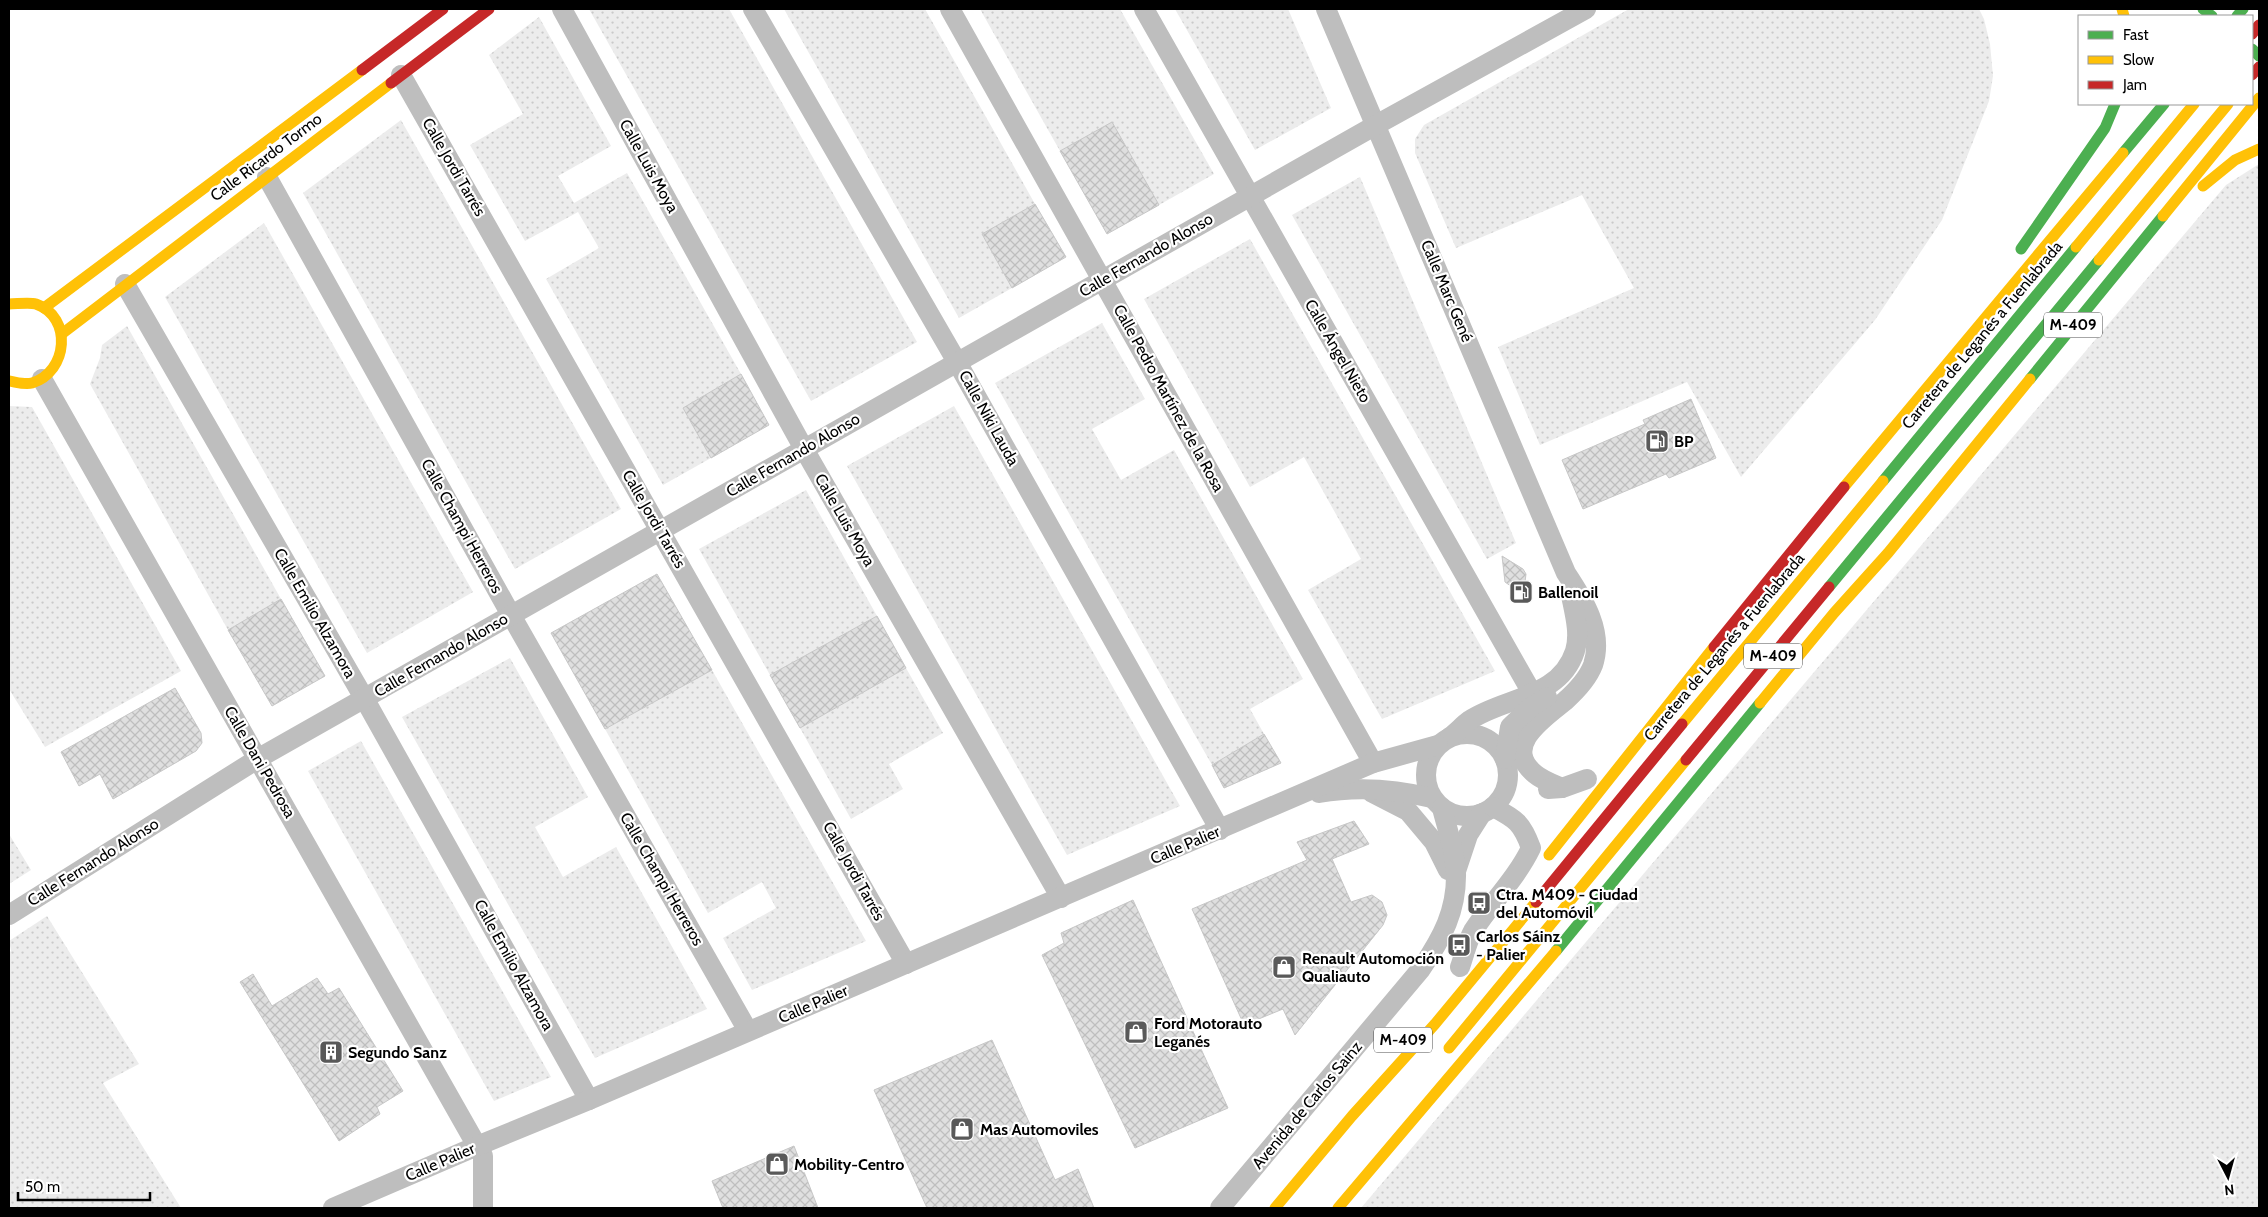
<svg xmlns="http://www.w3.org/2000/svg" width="2268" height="1217" font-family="Cabin,sans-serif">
	<defs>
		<pattern id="grass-dots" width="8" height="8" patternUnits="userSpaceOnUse" patternTransform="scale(1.25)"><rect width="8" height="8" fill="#ececec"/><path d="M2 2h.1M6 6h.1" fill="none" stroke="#c9c9c9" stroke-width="1.8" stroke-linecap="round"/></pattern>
		<pattern id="building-cross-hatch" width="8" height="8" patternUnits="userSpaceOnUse" patternTransform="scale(1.25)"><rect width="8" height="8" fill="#dfdfdf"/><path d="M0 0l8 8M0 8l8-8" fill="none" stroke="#bebebe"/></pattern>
	</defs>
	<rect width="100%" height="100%" fill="#fff"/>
	<g fill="url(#grass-dots)">
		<polygon points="589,9 729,9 917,342 811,401"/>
		<polygon points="784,9 925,9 1035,204 982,234 1012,288 959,318"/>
		<polygon points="980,9 1120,9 1214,174 1159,205 1060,151"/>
		<polygon points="1175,9 1288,9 1331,108 1255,150"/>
		<polygon points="1629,9 1979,9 1984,19 1990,44 1993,76 1989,101 1942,220 1875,320 1741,477 1687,382 1540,445 1498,347 1634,288 1582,195 1456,248 1415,153 1415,139 1424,125"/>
		<polygon points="539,17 611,146 558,176 574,203 627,173 741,374 683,408 711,458 663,485 546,279 599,248 578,212 525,241 470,145 523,114 489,55"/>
		<polygon points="401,120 621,509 515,569 303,193"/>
		<polygon points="2259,164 2259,1208 1361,1208 2226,185"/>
		<polygon points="1360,177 1516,543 1487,559 1292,215"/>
		<polygon points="264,223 473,592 367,653 165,297"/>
		<polygon points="1250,239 1495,671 1382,719 1308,590 1361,559 1304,457 1250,487 1144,299"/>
		<polygon points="1102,323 1145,399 1092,429 1121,480 1174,450 1303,679 1250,709 1264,734 1212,765 995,383"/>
		<polygon points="127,326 281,599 228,630 90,384 100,358 102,345"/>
		<polygon points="9,406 32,407 181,671 45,747 9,689"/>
		<polygon points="954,406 1180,806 1067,855 847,466"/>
		<polygon points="806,490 877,616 770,675 699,549"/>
		<polygon points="510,658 588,797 535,827 563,877 616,847 707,1009 595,1058 402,717"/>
		<polygon points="906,668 943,733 889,764 903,789 851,819 800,728"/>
		<polygon points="712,670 866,941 752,990 723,938 776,908 762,882 708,913 605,729"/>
		<polygon points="361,741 551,1077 494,1101 308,771"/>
		<polygon points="9,834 31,870 9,884"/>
		<polygon points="47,916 139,1064 103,1083 181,1208 9,1208 9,953 11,951 9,941"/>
	</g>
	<g fill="url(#building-cross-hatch)" stroke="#c7c7c7">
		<polygon points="1112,122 1159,205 1107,234 1060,151"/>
		<polygon points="1035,204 1066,257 1012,288 982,234"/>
		<polygon points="741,374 769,425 711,458 683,408"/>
		<polygon points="1691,399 1716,458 1669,478 1666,474 1583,509 1562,460 1645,424 1643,420"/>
		<polygon points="1502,556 1523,569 1526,574 1525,582 1518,588 1512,587 1505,582"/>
		<polygon points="657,574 712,670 605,729 551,633"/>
		<polygon points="281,599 325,676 272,706 228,630"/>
		<polygon points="877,616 906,668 800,728 770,675"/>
		<polygon points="175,688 201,733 202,743 196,751 113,799 100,774 79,786 61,752"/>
		<polygon points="1264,734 1281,763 1224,788 1212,765"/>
		<polygon points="1354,821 1369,844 1332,859 1351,902 1372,895 1382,902 1387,915 1383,925 1295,1035 1283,1009 1244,1025 1192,909 1307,860 1297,842"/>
		<polygon points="1133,900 1228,1108 1135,1148 1042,955 1064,943 1061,933"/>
		<polygon points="253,974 272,1006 317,978 328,994 339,988 403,1091 377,1107 380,1114 339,1141 240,982"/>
		<polygon points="992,1040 1055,1180 1078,1169 1094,1208 927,1208 874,1090"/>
		<polygon points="794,1146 818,1208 723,1208 712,1181"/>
	</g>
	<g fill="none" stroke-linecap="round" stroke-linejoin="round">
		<g stroke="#bebebe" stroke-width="20">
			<polyline points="562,9 804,449 1061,898"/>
			<polyline points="753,9 957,362 1220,830"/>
			<polyline points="950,9 1373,763"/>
			<polyline points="1144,9 1532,693"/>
			<path d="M1326 9 1566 573C1584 600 1604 632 1593 665 1588 678 1575 692 1565 701 1544 718 1501 746 1535 774 1542 780 1553 784 1562 788"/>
			<polyline points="401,75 906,964"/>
			<polyline points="267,177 511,615 748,1031"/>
			<polyline points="125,284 364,698 589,1100"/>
			<polyline points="42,379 477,1146 483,1156 483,1208"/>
			<circle cx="1467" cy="775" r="41"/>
			<path d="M1450 737C1457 732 1463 725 1470 720 1505 697 1560 698 1575 651 1581 632 1573 608 1570 590"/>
			<polyline points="1505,759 1510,727 1531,707 1547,697"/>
			<polyline points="1548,789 1562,788 1587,779"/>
			<polyline points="1371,792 1408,811 1434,842 1448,870"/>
			<path d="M1319 793C1357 786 1395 789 1432 798"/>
			<polyline points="1456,871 1468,835 1482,813"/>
			<polyline points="9,915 259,758 1376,125 1586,9"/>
			<path d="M1460 967C1464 956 1467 942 1473 931 1491 903 1516 879 1531 848 1522 823 1516 819 1493 807"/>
			<polyline points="333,1208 477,1146 589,1100 1373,763 1438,745"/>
			<path d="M1220 1208 1421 969C1442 938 1457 911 1456 872 1455 851 1447 828 1442 808"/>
		</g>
		<g stroke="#4caf50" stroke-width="11">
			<polyline points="2203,9 2212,16"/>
			<polyline points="2237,16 2243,9"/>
			<polyline points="2252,49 2259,56"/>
			<polyline points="2123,153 2164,104"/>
			<polyline points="2021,249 2105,128 2115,104"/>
			<polyline points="2030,379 2163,216"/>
			<polyline points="1883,481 2076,247"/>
			<polyline points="1829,587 2099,260"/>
			<polyline points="1556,951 1760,703"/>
		</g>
		<g stroke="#ffc107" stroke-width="11">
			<polyline points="2122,9 2124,16"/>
			<polyline points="2203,186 2235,160 2259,149"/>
			<polyline points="2163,216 2259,98"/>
			<polyline points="2076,247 2194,104"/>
			<polyline points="2099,260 2228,104"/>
			<path d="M9 304C17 304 29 302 36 304 73 317 68 372 32 383 25 385 16 382 9 381"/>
			<polyline points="44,308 362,70"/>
			<polyline points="63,333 391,83"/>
			<polyline points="1844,487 2123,153"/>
			<polyline points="1760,703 1834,613 1888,553 2030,379"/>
			<polyline points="1682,724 1883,481"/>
			<polyline points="1549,855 1714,647"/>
			<polyline points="1449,1048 1686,760"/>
			<polyline points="1275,1208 1352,1116 1435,1024 1536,902"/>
			<polyline points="1338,1208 1556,951"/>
		</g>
		<g stroke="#c62828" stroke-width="11">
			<polyline points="2252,34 2259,25"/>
			<polyline points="362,70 443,9"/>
			<polyline points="2252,75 2259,67"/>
			<polyline points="391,83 489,9"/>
			<polyline points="1714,647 1844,487"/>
			<polyline points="1686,760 1829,587"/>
			<polyline points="1536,902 1682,724"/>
		</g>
	</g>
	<defs>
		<g id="fuel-square" transform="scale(1.25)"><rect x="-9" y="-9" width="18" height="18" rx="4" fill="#595959" stroke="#fff"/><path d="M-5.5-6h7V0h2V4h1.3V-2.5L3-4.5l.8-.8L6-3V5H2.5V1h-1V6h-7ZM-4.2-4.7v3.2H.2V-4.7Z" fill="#fff"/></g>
		<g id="bus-square" transform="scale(1.25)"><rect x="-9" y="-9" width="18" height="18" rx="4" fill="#595959" stroke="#fff"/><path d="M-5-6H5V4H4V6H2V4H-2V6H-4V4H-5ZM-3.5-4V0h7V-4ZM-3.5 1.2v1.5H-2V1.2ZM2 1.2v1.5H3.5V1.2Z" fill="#fff"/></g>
		<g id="shop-square" transform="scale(1.25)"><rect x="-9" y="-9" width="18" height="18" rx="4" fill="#595959" stroke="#fff"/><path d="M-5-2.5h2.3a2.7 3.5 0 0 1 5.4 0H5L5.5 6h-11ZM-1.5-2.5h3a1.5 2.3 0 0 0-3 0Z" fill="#fff"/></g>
		<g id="building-square" transform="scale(1.25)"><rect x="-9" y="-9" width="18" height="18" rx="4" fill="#595959" stroke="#fff"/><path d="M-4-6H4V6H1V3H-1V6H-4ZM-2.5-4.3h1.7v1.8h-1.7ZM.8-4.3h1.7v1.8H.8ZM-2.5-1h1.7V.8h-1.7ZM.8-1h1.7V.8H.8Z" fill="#fff"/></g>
	</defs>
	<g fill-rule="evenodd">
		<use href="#fuel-square" x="1657" y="441"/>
		<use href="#fuel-square" x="1521" y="592"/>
		<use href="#bus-square" x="1479" y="903"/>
		<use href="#bus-square" x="1459" y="945"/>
		<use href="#shop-square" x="1284" y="967"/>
		<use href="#shop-square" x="1136" y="1032"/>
		<use href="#building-square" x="331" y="1052"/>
		<use href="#shop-square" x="962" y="1129"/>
		<use href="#shop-square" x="777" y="1164"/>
	</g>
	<g text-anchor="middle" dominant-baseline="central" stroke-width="4.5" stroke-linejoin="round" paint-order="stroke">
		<g fill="#fff" stroke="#4c4c4c" stroke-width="1">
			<rect x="2044" y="312.5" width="58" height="25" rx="4"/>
			<rect x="1744" y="643.5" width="58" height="25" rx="4"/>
			<rect x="1374" y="1027.5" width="58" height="25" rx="4"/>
		</g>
		<g font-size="15" font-weight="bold" fill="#000">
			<text x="2073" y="325">M-409</text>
			<text x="1773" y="656">M-409</text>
			<text x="1403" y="1040">M-409</text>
		</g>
		<g font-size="16" fill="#000" stroke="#fff">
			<text transform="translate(266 157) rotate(-37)">Calle Ricardo Tormo</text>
			<text transform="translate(649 166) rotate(61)">Calle Luis Moya</text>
			<text transform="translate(454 167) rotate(60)">Calle Jordi Tarrés</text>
			<text transform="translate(1146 255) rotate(-30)">Calle Fernando Alonso</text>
			<text transform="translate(1447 291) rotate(67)">Calle Marc Gené</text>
			<text transform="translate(1982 335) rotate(-50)">Carretera de Leganés a Fuenlabrada</text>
			<text transform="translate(1338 351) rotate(60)">Calle Ángel Nieto</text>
			<text transform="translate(1169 398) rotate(61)">Calle Pedro Martínez de la Rosa</text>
			<text transform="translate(989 418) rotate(61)">Calle Niki Lauda</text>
			<text transform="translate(793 455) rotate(-30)">Calle Fernando Alonso</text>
			<text transform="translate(654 519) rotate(60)">Calle Jordi Tarrés</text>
			<text transform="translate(845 520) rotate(60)">Calle Luis Moya</text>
			<text transform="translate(462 526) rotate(61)">Calle Champi Herreros</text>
			<text transform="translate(315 613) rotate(60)">Calle Emilio Alzamora</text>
			<text transform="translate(1724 647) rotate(-50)">Carretera de Leganés a Fuenlabrada</text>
			<text transform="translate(441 655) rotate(-30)">Calle Fernando Alonso</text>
			<text transform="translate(260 762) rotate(60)">Calle Dani Pedrosa</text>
			<text transform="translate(1185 845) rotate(-23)">Calle Palier</text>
			<text transform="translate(93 862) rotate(-32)">Calle Fernando Alonso</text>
			<text transform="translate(854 871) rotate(61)">Calle Jordi Tarrés</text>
			<text transform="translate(662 879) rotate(60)">Calle Champi Herreros</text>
			<text transform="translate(514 965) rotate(61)">Calle Emilio Alzamora</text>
			<text transform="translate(813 1004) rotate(-23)">Calle Palier</text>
			<text transform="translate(1307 1105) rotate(-50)">Avenida de Carlos Sainz</text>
			<text transform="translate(440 1162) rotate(-23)">Calle Palier</text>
		</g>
		<g font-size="16" font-weight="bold" fill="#000" stroke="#fff" text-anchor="start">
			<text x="1674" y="441">BP</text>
			<text x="1538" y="592">Ballenoil</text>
			<text x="1496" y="894">Ctra. M409 - Ciudad<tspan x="1496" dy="18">del Automóvil</tspan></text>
			<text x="1476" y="936">Carlos Sáinz<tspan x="1476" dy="18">- Palier</tspan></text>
			<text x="1302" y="958">Renault Automoción<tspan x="1302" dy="18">Qualiauto</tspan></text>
			<text x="1154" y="1023">Ford Motorauto<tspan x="1154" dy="18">Leganés</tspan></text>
			<text x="348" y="1052">Segundo Sanz</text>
			<text x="980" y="1129">Mas Automoviles</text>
			<text x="794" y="1164">Mobility-Centro</text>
		</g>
	</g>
	<rect width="2268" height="1217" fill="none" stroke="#000000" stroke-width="20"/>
	<rect x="2078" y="15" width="175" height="90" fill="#ffffff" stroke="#999999"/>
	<rect x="2088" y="31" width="25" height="8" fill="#4caf50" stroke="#999999"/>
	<text x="2123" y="40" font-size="15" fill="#000000">Fast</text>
	<rect x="2088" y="56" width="25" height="8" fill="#ffc107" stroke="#999999"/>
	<text x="2123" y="65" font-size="15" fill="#000000">Slow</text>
	<rect x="2088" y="81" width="25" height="8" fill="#c62828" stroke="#999999"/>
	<text x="2123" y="90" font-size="15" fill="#000000">Jam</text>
	<g transform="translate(2228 1177) rotate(174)" stroke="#ffffff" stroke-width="4" paint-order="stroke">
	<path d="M0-4L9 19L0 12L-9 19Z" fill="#000000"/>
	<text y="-8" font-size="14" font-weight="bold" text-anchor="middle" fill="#000000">N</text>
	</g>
	<path d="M18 1192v8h132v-8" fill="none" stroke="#000000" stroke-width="2.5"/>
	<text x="25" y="1192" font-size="15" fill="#000000" stroke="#ffffff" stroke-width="4" paint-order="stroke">50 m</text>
</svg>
